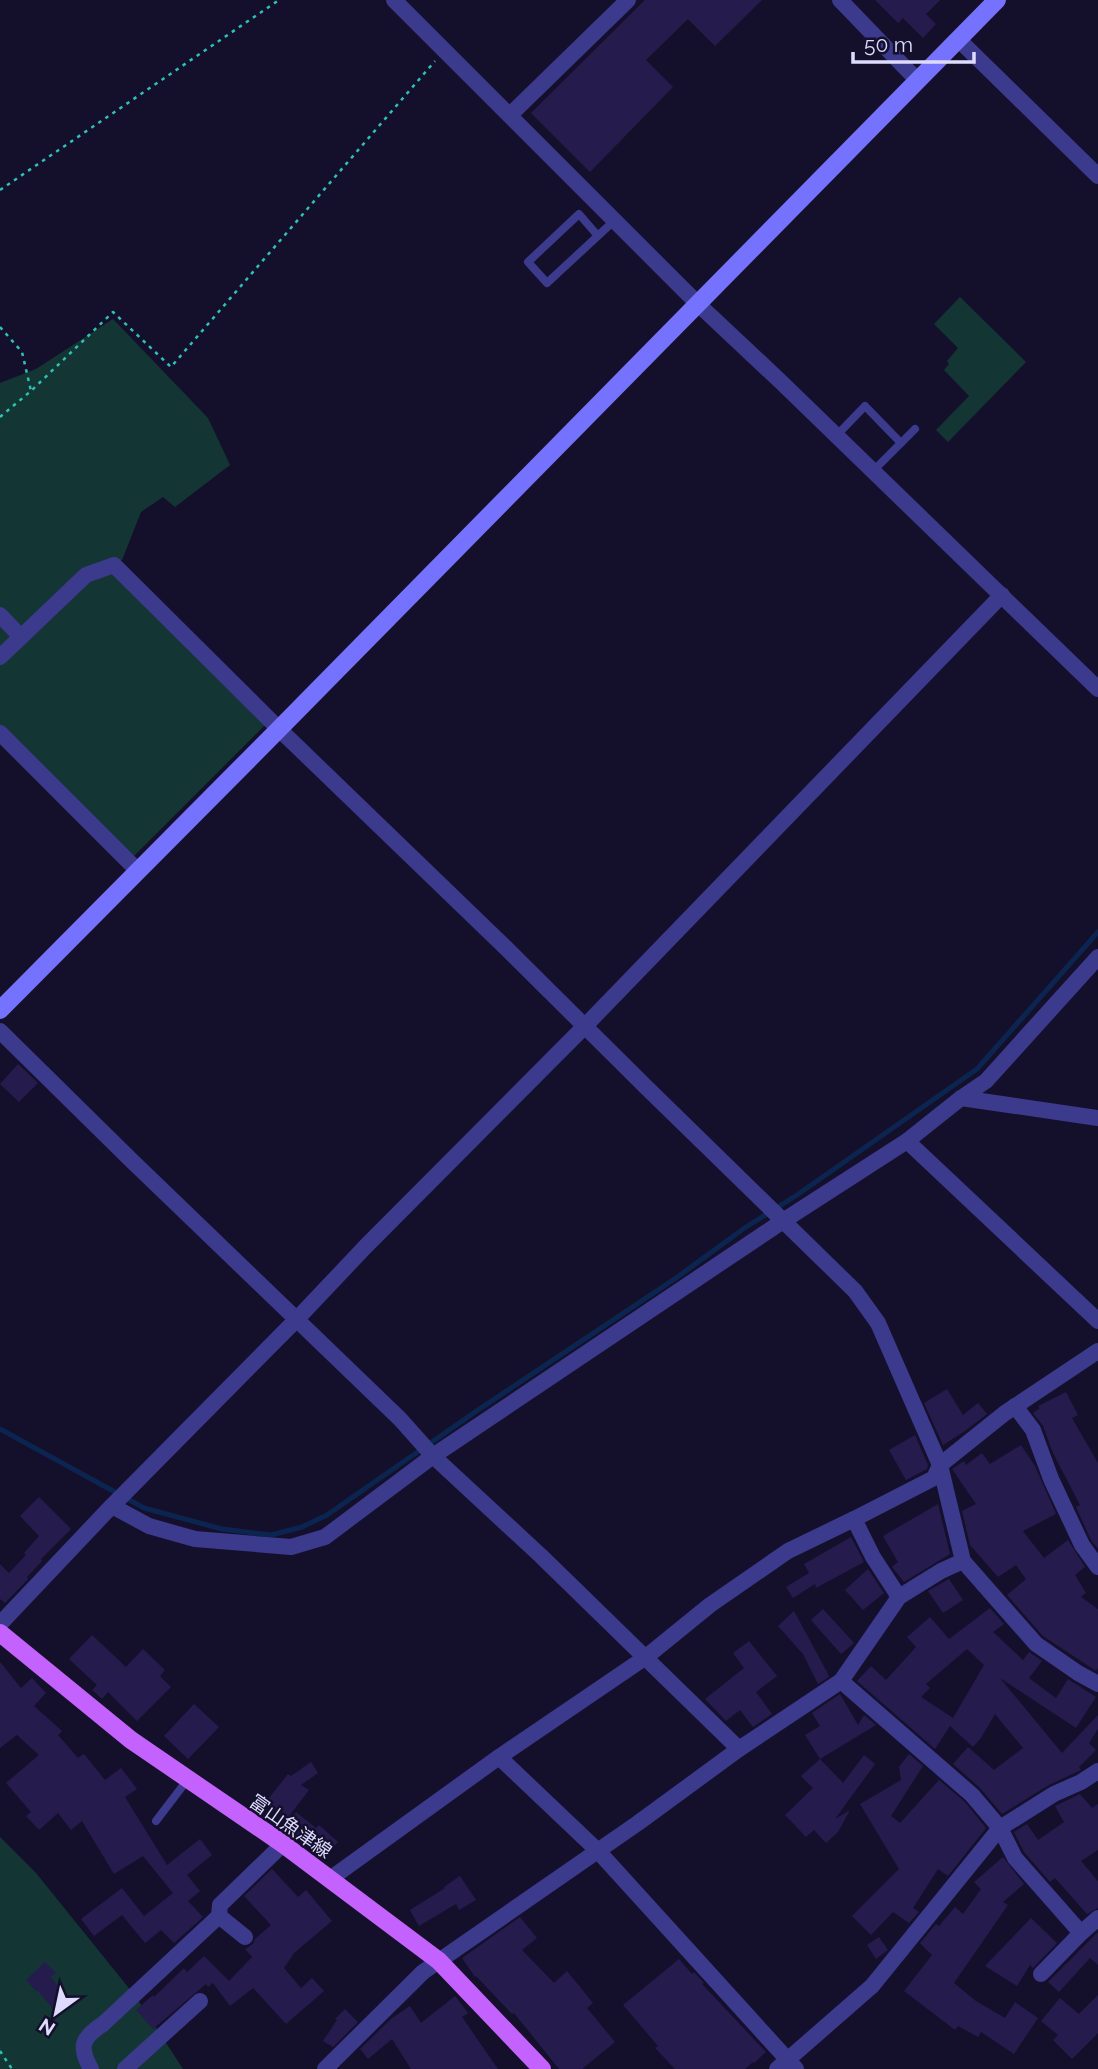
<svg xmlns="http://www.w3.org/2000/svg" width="1098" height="2069" font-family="Raleway,'Noto Sans JP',sans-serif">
	<rect width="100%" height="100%" fill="#14102c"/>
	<g fill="#133634">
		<polygon points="960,297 1026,362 948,442 936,430 969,396 944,370 949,364 947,361 958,348 934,324"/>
		<polygon points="113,319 208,418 230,465 175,507 163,497 141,512 122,560 86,569 0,650 0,383 36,369"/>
		<polygon points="113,571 265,725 132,858 0,725 0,664 89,580"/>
		<polygon points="0,1837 36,1873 136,1997 183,2069 0,2069"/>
	</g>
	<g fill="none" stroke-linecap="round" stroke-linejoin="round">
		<polyline stroke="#0b2550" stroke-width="5" points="0,1429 144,1508 222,1529 271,1535 302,1527 327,1515 475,1412 676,1278 746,1227 797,1195 977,1069 1098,932"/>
	</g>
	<g fill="#251b4d" fill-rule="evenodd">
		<polygon points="645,0 762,0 715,46 688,19 646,60 673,87 590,172 531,113"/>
		<polygon points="875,0 940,0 926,14 936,24 923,38 903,18 898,23"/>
		<polygon points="18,1064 38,1083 19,1102 0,1084"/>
		<polygon points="947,1389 963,1415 978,1403 987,1414 965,1431 943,1445 924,1403"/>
		<polygon points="1066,1392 1078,1415 1072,1418 1098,1463 1098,1549 1091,1540 1076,1507 1080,1505 1053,1453 1043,1426 1033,1413 1040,1408 1038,1406"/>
		<polygon points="915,1435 928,1465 927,1469 906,1480 889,1450"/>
		<polygon points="1021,1445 1035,1466 1056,1514 1023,1531 1044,1558 1068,1540 1085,1567 1075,1575 1086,1593 1081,1597 1098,1609 1098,1668 1096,1671 1043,1636 1007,1595 1026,1579 1016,1565 998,1577 970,1545 962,1511 976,1504 952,1469 964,1461 966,1465 982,1453 990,1464"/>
		<polygon points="39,1497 71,1529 41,1559 42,1561 27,1577 28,1579 5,1603 0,1599 0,1564 9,1573 26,1555 24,1553 39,1536 20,1516"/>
		<polygon points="938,1504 950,1554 904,1582 892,1567 898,1562 883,1536"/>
		<polygon points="851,1537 864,1562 816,1588 815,1584 793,1598 786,1587 809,1573 804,1564"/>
		<polygon points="868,1569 884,1593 863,1610 845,1590"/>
		<polygon points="949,1579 963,1600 943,1613 928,1591"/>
		<path d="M990 1608 1004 1624 993 1632 1023 1660 1029 1652 1042 1661 1029 1678 1056 1698 1068 1679 1096 1697 1076 1728 1000 1678 1062 1753 1098 1715V1729L1089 1743 1096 1750 1079 1767 1081 1770 1049 1785 1002 1814 980 1788 953 1764 968 1747 994 1770 1023 1748 995 1714 981 1738 973 1747 950 1726 935 1749 857 1681 871 1666 886 1680 916 1647 907 1637 930 1617 949 1639ZM967 1649 984 1665 953 1718 921 1697 930 1688 926 1684Z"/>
		<polygon points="823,1609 854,1643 841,1654 811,1620"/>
		<polygon points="794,1611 827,1672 829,1677 818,1684 803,1654 778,1626"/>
		<polygon points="92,1635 126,1667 143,1649 165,1670 160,1676 171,1687 137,1721 108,1692 102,1699 92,1690 97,1685 69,1659"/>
		<polygon points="749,1641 777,1676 756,1692 772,1714 753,1727 740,1710 726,1721 705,1699 744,1668 733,1653"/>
		<polygon points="0,1662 21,1688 32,1678 46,1693 34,1706 62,1731 58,1735 78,1758 84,1754 105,1780 121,1768 137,1789 125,1797 167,1865 200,1839 212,1855 187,1875 200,1891 188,1901 203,1917 174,1943 161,1930 145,1943 122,1915 94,1936 81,1919 122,1888 144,1916 173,1893 143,1856 114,1874 82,1821 71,1830 58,1813 39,1830 26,1816 31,1812 6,1783 39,1755 17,1735 0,1748"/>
		<polygon points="840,1694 858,1725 864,1715 876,1725 820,1759 805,1735 820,1726 812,1713"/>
		<polygon points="194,1704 219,1727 188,1759 164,1736"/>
		<polygon points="909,1754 923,1766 891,1816 900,1823 939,1780 965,1802 986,1828 948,1876 938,1869 913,1908 919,1912 909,1923 893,1912 871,1935 852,1916 899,1869 860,1804 901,1780 899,1767"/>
		<polygon points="864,1755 875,1764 835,1819 850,1810 838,1832 826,1843 814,1830 806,1837 785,1815 813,1788 801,1776 820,1759 843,1783"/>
		<polygon points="311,1762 318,1773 301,1785 309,1790 286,1820 265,1803 288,1774 291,1776"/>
		<polygon points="1080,1794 1092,1808 1098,1804 1098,1850 1081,1861 1098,1881 1098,1908 1087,1914 1055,1878 1050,1882 1024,1852 1014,1832 1027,1824 1038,1840 1064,1822 1055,1806"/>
		<polygon points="296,1812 316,1828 319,1825 338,1842 323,1859 285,1826"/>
		<polygon points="1003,1857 1024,1884 1003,1902 1008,1905 954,1983 976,2001 1005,2018 1015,2002 1038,2018 1014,2054 981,2032 978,2037 958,2026 955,2030 904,1991 932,1955 920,1943 936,1924 939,1926 955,1907 963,1914 981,1889 974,1882"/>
		<polygon points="272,1869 298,1897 306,1890 332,1921 294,1953 284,1968 301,1988 312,1978 324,1991 286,2024 253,1988 230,2006 213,1983 208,1987 206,1984 153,2029 136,2010 153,1995 154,1997 184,1968 187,1972 204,1956 229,1981 252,1957 245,1949 253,1944 255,1939 271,1925 244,1896"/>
		<polygon points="460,1876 476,1900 459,1910 456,1904 419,1926 410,1910 445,1888 444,1887"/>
		<polygon points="520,1917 537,1938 522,1950 554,1983 567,1971 593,2003 587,2008 615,2042 582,2069 559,2069 514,2013 512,2014 476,1976 475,1977 462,1958"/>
		<polygon points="1031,1918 1057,1943 1033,1968 1030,1965 1017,1986 985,1966"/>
		<polygon points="1098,1932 1098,1965 1090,1958 1059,1992 1048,1982"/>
		<polygon points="879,1937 888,1950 876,1959 867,1945"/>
		<polygon points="679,1959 692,1974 694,1972 704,1983 702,1984 766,2052 754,2063 753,2062 745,2069 675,2069 655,2048 658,2046 623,2005"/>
		<polygon points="45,1962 56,1973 51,1977 67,1998 53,2009 37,1990 36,1991 26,1980"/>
		<polygon points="1098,1995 1098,2033 1072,2059 1053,2040 1058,2035 1041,2021 1060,1998 1079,2014"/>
		<polygon points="455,1996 468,2013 462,2017 498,2069 411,2069 392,2039 368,2059 360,2049 392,2018 410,2006 421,2023"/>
		<polygon points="345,2009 358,2022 333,2047 323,2041 337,2020 335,2019"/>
	</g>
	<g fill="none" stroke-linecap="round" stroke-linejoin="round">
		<g stroke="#2cc2b7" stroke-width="2.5" stroke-dasharray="3.5 5" stroke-linecap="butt">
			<polyline points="0,190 279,0"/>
			<polyline points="0,327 22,352 31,391"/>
			<polyline points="0,417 31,391 113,312 171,367 435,61"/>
			<polyline points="0,2051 12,2069"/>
		</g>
		<g stroke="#3c3a8c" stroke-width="8">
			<polyline points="598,236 579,214 528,262 547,283 615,220"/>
			<polyline points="837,435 865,406 901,443"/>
			<polyline points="873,471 915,429"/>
			<polyline points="156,1821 188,1779"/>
		</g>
		<g stroke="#3c3a8c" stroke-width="16">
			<polyline points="394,0 698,304 780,381 1098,689"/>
			<polyline points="840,0 918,81"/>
			<polyline points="959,40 1098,176"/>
			<polyline points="510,115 628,0"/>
			<polyline points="0,615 21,637 86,575 114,565 279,729 507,949 646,1087 855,1291 878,1323 940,1465 963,1561 1036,1644 1078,1673 1098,1684"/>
			<polyline points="0,657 21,637"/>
			<polyline points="0,733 138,871"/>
			<polyline points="1098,957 986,1081 961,1098 1098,1118"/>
			<polyline points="0,1031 130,1159 400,1419 433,1456 541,1556 739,1749"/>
			<polyline points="961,1098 907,1141 1098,1321"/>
			<polyline points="1015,1406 1033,1430 1051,1479 1082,1545 1098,1567"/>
			<polyline points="112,1506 149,1526 195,1539 291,1547 325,1537 433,1456 783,1221 907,1141"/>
			<polyline points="899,1597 873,1557 854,1519 934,1478 940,1465 1005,1413 1098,1351"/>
			<polyline points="0,1624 106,1512 296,1320 366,1246 585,1026 1002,595"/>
			<polyline points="841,1681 972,1795 1000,1828 1015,1858 1081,1933 1041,1974"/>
			<polyline points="330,1879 499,1757"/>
			<polyline points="219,1916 220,1905 283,1844"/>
			<polyline points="1081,1933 1098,1918"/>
			<path d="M91 2069C78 2046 82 2038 103 2024L219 1916 245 1937"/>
			<polyline points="125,2069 200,2001"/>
			<polyline points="325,2069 423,1972 638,1823 739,1749 841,1681 899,1597 941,1571 963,1561"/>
			<polyline points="777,2069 872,1986 1000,1828 1054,1794 1081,1782 1098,1771"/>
			<polyline points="796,2069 598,1851 499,1757 646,1657 710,1605 788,1551 854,1519"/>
		</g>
		<polyline stroke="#7472ff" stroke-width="18" points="0,1010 279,729 997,0"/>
		<polyline stroke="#c362ff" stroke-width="18" points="0,1633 131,1740 283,1844 439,1961 542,2069"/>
	</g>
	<g text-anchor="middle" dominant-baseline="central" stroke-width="5" stroke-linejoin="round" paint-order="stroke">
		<g font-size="19" fill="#dedbff" stroke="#14102c">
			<text transform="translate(291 1826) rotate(35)">富山魚津線</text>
		</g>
	</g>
	<g transform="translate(56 2013) rotate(213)" stroke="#14102c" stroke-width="5" paint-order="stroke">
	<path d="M0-5L12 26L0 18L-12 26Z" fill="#dedbff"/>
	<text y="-10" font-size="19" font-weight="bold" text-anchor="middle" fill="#dedbff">N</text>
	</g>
	<path d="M853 52v10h121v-10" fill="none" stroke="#dedbff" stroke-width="3.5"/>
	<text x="864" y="52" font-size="21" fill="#dedbff" stroke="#14102c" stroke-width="5" paint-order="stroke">50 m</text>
</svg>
